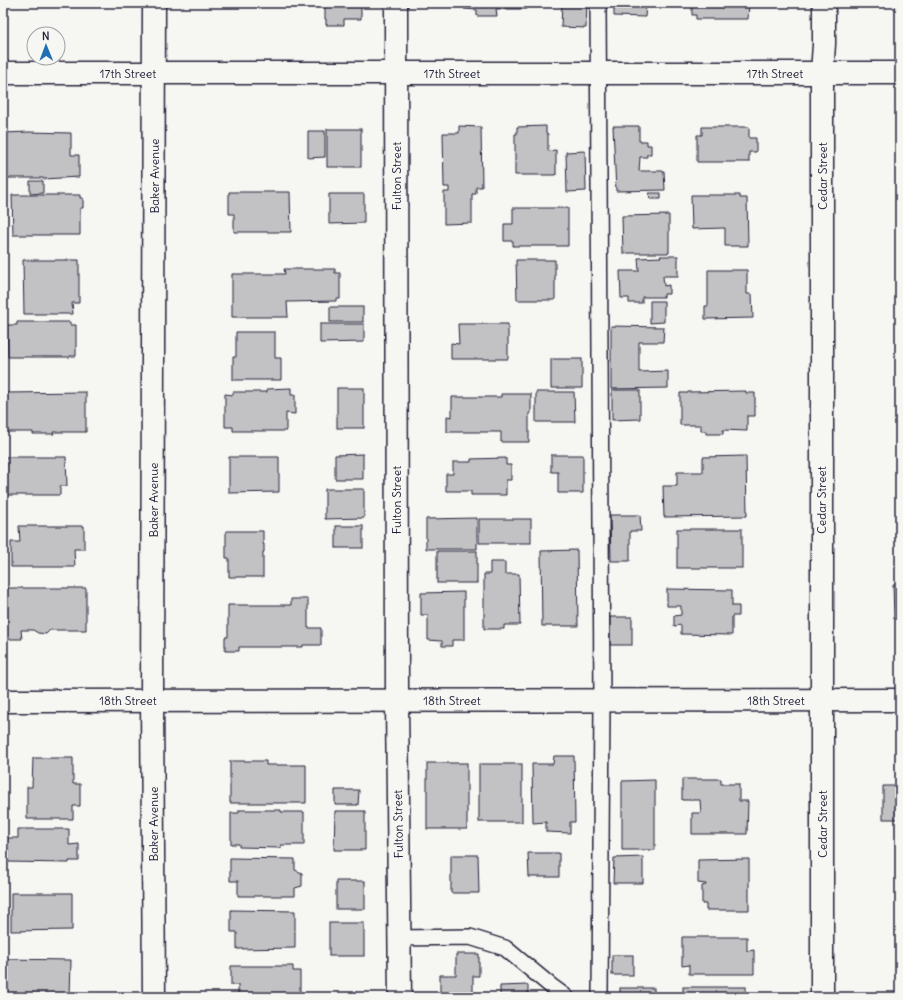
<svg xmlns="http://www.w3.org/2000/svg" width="903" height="1000" font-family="Delius,sans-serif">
	<rect width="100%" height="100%" fill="#f6f6f2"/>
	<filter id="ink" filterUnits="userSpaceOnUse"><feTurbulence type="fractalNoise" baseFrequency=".025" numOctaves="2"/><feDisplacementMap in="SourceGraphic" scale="8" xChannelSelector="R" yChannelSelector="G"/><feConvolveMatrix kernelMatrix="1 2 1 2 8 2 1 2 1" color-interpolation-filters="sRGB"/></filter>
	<g filter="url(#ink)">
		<g fill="#c2c2c4" stroke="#22223b">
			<polygon points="325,3 361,3 361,19 344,19 344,25 326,25 326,19 325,19"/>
			<polygon points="464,3 527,3 527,9 496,9 497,16 477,16 477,10 464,9"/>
			<polygon points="562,3 587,3 586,28 561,27"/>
			<polygon points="614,3 646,3 645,17 614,16"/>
			<polygon points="696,3 749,3 748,19 696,19 696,15 692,15 692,4"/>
			<rect x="896" y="3" width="4" height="7"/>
			<polygon points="459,126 481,127 482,187 476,187 476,194 472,194 472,223 444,224 444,192 449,192 449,187 444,187 443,133 459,133"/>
			<polygon points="546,126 546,133 548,134 548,151 556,150 556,175 515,175 515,134 517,134 517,127"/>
			<polygon points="613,126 639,126 639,141 647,141 647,145 651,145 651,154 647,154 647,157 640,157 639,171 664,171 665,190 616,191"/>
			<polygon points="702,127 749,127 749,138 756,138 756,152 749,152 749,162 697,162 697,135 702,135"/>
			<rect x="327" y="129" width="34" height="38"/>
			<polygon points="308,131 325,131 325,157 308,158"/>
			<polygon points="29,132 71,133 71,155 79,155 79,177 43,179 43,178 3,178 3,133"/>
			<polygon points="585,151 586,191 567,192 566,152"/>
			<polygon points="30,181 43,181 43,193 30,194"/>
			<polygon points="229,192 290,192 291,232 234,232 234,214 229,214"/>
			<polygon points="649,193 661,193 661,199 650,199"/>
			<polygon points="329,194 364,194 364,223 329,224"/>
			<polygon points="12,195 80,195 80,198 83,198 83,208 80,208 80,235 13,235"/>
			<polygon points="691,195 740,195 740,198 747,198 748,246 725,246 725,228 692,229"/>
			<polygon points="513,208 568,208 568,246 513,246 513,241 504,241 504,224 513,224"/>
			<polygon points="669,215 669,253 623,253 622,216"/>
			<polygon points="660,256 678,256 678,276 663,276 664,286 669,285 669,294 664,294 664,297 642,297 642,303 629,303 629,298 621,298 620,271 639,271 638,258 661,257"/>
			<polygon points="23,260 79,260 79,303 72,303 73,314 24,314"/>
			<polygon points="516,260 555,260 555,300 517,300"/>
			<polygon points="284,269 335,269 335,273 340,273 340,299 336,299 336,301 287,302 288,317 232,317 232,274 285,274"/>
			<polygon points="708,270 747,270 747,294 752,294 753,318 705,319 705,306 708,306"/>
			<polygon points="650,301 664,301 664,322 650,323"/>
			<rect x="330" y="307" width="33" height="15"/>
			<polygon points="17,322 70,322 70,325 76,325 76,356 70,356 70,357 8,357 7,325 17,325"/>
			<polygon points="320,324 364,324 364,342 320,343"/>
			<polygon points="458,324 508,324 508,359 451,359 451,343 459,344"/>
			<polygon points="611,326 664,327 663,342 639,342 639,372 668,371 668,388 611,389"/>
			<polygon points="236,332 275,332 275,358 281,358 281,380 233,380 233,357 236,357"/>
			<rect x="551" y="359" width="31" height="29"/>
			<polygon points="291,388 291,395 295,395 295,414 286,413 286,431 233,431 233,427 225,427 225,394 233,395 233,392 267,392 267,389"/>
			<rect x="337" y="388" width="27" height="40"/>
			<polygon points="612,390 640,390 640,419 612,420"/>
			<polygon points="746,391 746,393 755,393 755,416 747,416 747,431 723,430 723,434 706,434 706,431 701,431 701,425 680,425 680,393 688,393 688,392"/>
			<polygon points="86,392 86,432 53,432 54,434 33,434 33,432 5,432 5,393"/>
			<polygon points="536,392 574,392 575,422 536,422"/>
			<polygon points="501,394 531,394 531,413 529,413 529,442 501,442 501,432 447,432 447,416 452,417 452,397 501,397"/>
			<polygon points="363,454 363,479 335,479 335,455"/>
			<polygon points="551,455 583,455 583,493 558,493 558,472 551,472"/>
			<polygon points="746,456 747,516 664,517 663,486 677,486 677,472 703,472 703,457"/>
			<polygon points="3,457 66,457 67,486 60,486 60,495 3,495"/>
			<polygon points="229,457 279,457 279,492 229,493"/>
			<polygon points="506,458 506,465 511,465 511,480 506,480 506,495 471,495 471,491 446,491 446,474 453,474 453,462 471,462 471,459"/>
			<polygon points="325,489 364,489 364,518 325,519"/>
			<polygon points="610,515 640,515 641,531 630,531 630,561 611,561"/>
			<rect x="898" y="515" width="2" height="25"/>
			<polygon points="477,518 477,549 426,549 426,519"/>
			<rect x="479" y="519" width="52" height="24"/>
			<polygon points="19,526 84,526 84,549 74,549 75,567 11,567 11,542 20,542"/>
			<rect x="336" y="526" width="27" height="22"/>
			<rect x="677" y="529" width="65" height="39"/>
			<polygon points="226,531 263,531 263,544 264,544 264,552 263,552 263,577 229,577 229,558 226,558"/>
			<polygon points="577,550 578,626 542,626 541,551"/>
			<rect x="437" y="551" width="40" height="32"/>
			<polygon points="490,562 505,562 505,574 519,574 520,625 504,625 504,629 484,629 484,574 490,574"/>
			<polygon points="893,585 900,585 900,618 894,618"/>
			<polygon points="3,588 86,588 86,630 50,630 46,634 38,633 33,630 21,630 22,639 3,639"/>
			<polygon points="667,589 732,590 732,606 739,606 739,616 732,616 732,635 681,634 681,625 674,626 674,616 681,615 681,606 667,606"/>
			<polygon points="464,592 464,640 452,640 452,646 442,646 442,641 428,640 428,615 421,615 421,593"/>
			<polygon points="291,599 308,599 308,628 321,628 321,645 303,645 303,647 239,647 239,651 225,651 225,637 228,637 228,605 291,605"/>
			<rect x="610" y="617" width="22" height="28"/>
			<polygon points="554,756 574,756 575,822 570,822 570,833 546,832 546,822 533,823 532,764 553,764"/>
			<polygon points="33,758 73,758 73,784 80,784 80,806 73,806 73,819 27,819 27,787 32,787"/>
			<polygon points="230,761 266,761 266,765 306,765 306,803 230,803"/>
			<rect x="427" y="763" width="40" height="66"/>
			<rect x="479" y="764" width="43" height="58"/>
			<polygon points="682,779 721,779 721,784 739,784 739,801 748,801 747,834 692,834 692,813 701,813 700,800 682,800"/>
			<polygon points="655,780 655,850 622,850 622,781"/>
			<polygon points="899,784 900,819 883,819 883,786 899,786"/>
			<polygon points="335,790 359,790 358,805 335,805"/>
			<polygon points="239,810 281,810 281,812 304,812 304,845 281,845 281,848 239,847 239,844 231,844 231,813 239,813"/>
			<polygon points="335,811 365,811 365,850 334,850"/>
			<polygon points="18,829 69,829 69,845 79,844 79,861 69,861 69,863 7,862 7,838 18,838"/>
			<polygon points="528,853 559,853 559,877 529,877"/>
			<polygon points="451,855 478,855 479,893 451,893"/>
			<polygon points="643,857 643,883 613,883 614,858"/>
			<polygon points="230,858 295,859 295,870 302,873 302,886 295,888 295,896 238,896 238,881 230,881"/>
			<polygon points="749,859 749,910 706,910 706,904 702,904 702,886 706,885 706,884 698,883 698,860"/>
			<rect x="336" y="881" width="29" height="28"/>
			<polygon points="11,893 72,893 72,930 11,931"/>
			<polygon points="231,910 295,911 295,948 237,949 237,932 231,932"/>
			<rect x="329" y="923" width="35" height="33"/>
			<polygon points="682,937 747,937 747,951 754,950 754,974 689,974 689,965 682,966"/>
			<polygon points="456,954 479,954 479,976 473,976 473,997 440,997 440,975 456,975"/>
			<rect x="612" y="955" width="21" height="20"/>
			<polygon points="3,959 71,960 70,996 3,996"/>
			<polygon points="231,966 293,966 293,971 300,971 300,997 238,997 238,985 231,985"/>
			<polygon points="528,985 528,997 500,997 500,986"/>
			<rect x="683" y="987" width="63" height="10"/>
			<rect x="620" y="988" width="34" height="9"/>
		</g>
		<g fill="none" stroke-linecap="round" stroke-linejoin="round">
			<g stroke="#22223b" stroke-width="18">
				<g id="lane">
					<polyline points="598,3 602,700 600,997"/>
					<polyline points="399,938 470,937 505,948 551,986 566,997"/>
				</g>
			</g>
			<g stroke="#22223b" stroke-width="25">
				<g id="street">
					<polyline points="154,3 152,700 154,997"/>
					<polyline points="396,3 397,701 400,997"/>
					<polyline points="3,73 900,73"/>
					<polyline points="3,701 900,700"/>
					<polyline points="822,997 822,73 824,44 824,3"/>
				</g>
			</g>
			<use href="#lane" stroke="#f6f6f2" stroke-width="15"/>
			<use href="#street" stroke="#f6f6f2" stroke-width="22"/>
		</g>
	</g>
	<g text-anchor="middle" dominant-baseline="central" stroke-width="4" stroke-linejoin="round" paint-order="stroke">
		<g font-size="12" fill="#22223b" stroke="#f6f6f2">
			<text x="128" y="73">17th Street</text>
			<text x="452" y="73">17th Street</text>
			<text x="775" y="73">17th Street</text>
			<text transform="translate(154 176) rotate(-90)">Baker Avenue</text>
			<text transform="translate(396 176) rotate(-90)">Fulton Street</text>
			<text transform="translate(822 176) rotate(-90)">Cedar Street</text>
			<text transform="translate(153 500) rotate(-90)">Baker Avenue</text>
			<text transform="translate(396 500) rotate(-90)">Fulton Street</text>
			<text transform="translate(821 500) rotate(-90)">Cedar Street</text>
			<text x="128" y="700">18th Street</text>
			<text x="452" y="700">18th Street</text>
			<text x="776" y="700">18th Street</text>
			<text transform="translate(153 824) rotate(-90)">Baker Avenue</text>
			<text transform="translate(398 824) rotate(-91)">Fulton Street</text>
			<text transform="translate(822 824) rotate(-90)">Cedar Street</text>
		</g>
	</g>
	<rect width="903" height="1000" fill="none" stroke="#f6f6f2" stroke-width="16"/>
	<rect x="8" y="8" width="887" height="984" fill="none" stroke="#22223b" stroke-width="1.5" filter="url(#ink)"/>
	<g transform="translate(46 46) rotate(359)"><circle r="19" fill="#f6f6f2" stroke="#a1a1a9"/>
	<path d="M0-3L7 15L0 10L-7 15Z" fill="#1f6fb2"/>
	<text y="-6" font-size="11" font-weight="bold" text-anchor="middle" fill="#22223b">N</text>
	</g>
</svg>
